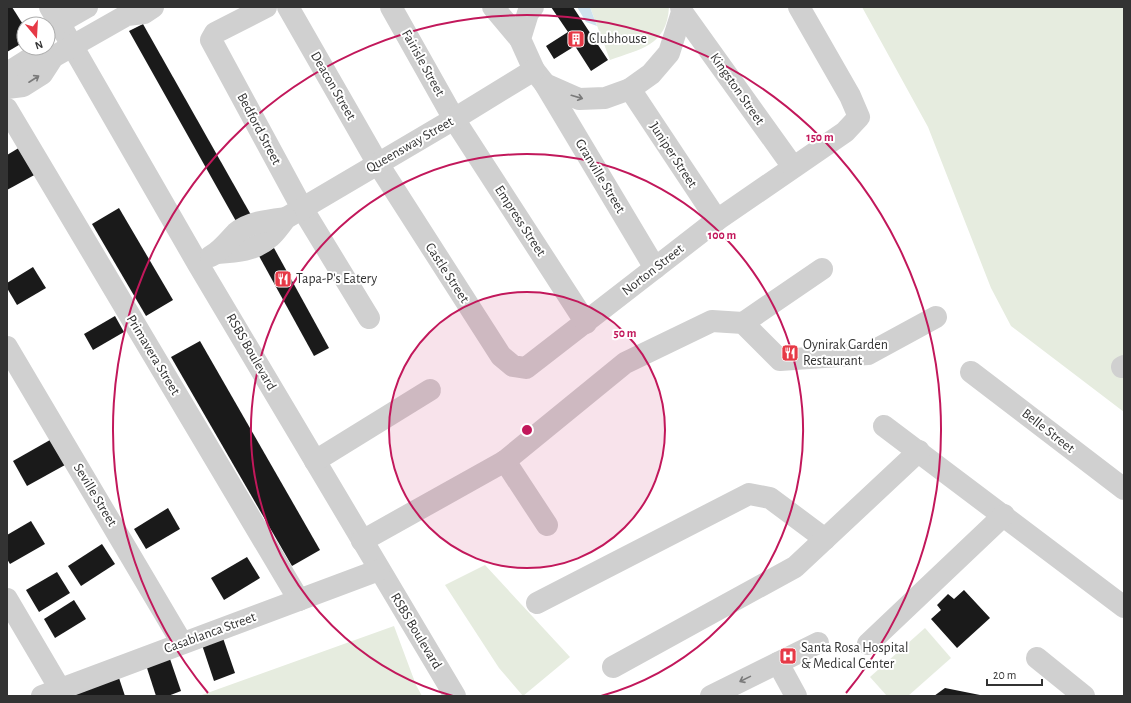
<svg xmlns="http://www.w3.org/2000/svg" width="1131" height="703" font-family="'Alegreya Sans',sans-serif">
	<rect width="100%" height="100%" fill="#fff"/>
	<g fill="#e6ecdf">
		<path d="M590 7H669C667 46 640 49 610 60Z"/>
		<polygon points="862,7 1124,7 1124,412 1011,326 991,288 928,127"/>
		<polygon points="485,565 570,657 523,696 499,668 445,585"/>
		<polygon points="394,626 416,685 422,696 199,696"/>
		<polygon points="925,628 951,658 908,696 887,696 870,677"/>
	</g>
	<polygon fill="#cfe2ee" points="577,7 590,7 597,26 586,22"/>
	<g fill="#1a1a1a">
		<polygon points="7,7 12,7 24,26 24,42 7,52"/>
		<polygon points="551,7 573,7 608,60 591,71 575,46 554,59 546,46 568,32"/>
		<polygon points="143,24 251,215 237,223 129,31"/>
		<polygon points="22,146 38,173 7,190 7,155"/>
		<polygon points="119,208 173,300 146,316 92,224"/>
		<polygon points="274,248 329,348 314,356 259,256"/>
		<polygon points="33,267 46,288 17,305 7,288 7,283"/>
		<polygon points="115,316 124,332 93,350 84,334"/>
		<polygon points="200,341 320,550 292,566 171,357"/>
		<polygon points="50,440 65,465 27,486 13,461"/>
		<polygon points="168,508 180,529 146,549 134,529"/>
		<polygon points="31,521 45,544 10,564 7,559 7,535"/>
		<polygon points="102,544 115,564 81,586 68,566"/>
		<polygon points="247,557 260,578 224,600 211,578"/>
		<polygon points="57,572 70,593 39,612 26,590"/>
		<polygon points="964,590 990,618 957,648 931,619 941,610 937,605 948,594 954,599"/>
		<polygon points="74,600 86,619 55,638 44,619"/>
		<polygon points="223,638 235,673 214,681 202,645"/>
		<polygon points="169,656 181,691 168,696 156,696 146,665"/>
		<polygon points="119,678 125,696 70,696"/>
		<polygon points="945,688 980,695 980,696 934,696"/>
	</g>
	<g fill="none" stroke-linecap="round" stroke-linejoin="round">
		<g stroke="#d0d0d0" stroke-width="22">
			<polyline points="50,7 198,264 455,696"/>
			<polyline points="266,7 215,33 211,40 302,208 369,318"/>
			<polyline points="288,7 378,164 501,356 513,366 526,368 717,220 845,132 859,117 850,96 799,7"/>
			<polyline points="391,7 454,119 586,323"/>
			<polyline points="493,7 520,39"/>
			<polyline points="533,7 528,13 520,39 534,70 545,84 579,99 605,98 630,89 651,74 669,53 682,12 681,7"/>
			<polyline points="682,12 793,167"/>
			<polyline points="59,23 87,7"/>
			<polyline points="7,76 12,70 31,58 53,57"/>
			<polyline points="545,84 655,268"/>
			<polyline points="7,88 23,86 42,74 53,57 127,15 144,13 153,7"/>
			<polyline points="630,89 717,220"/>
			<polyline points="7,109 299,600"/>
			<path d="M217 253C236 252 255 251 270 237 276 232 281 224 286 218L454 119 534 70"/>
			<path d="M211 256C221 251 228 241 236 233 249 222 270 220 286 218"/>
			<polyline points="743,323 822,269"/>
			<polyline points="7,347 182,643"/>
			<polyline points="1122,367 1124,366"/>
			<polyline points="971,372 1124,489"/>
			<polyline points="884,426 1124,607"/>
			<polyline points="315,461 430,390"/>
			<polyline points="505,461 547,525"/>
			<polyline points="362,541 505,461 625,363 712,321 743,323 780,360 868,354 936,317"/>
			<polyline points="7,599 60,689"/>
			<polyline points="537,603 749,494 770,498 825,539"/>
			<polyline points="868,644 1004,515"/>
			<polyline points="1037,658 1084,696"/>
			<polyline points="778,663 796,696"/>
			<polyline points="613,667 795,567 919,451"/>
			<polyline points="42,696 379,570"/>
			<polyline points="711,696 818,643"/>
		</g>
	</g>
	<defs><path id="oneway-shaft" d="M-6 0H5M1.5-3L5.5 0L1.5 3" fill="none" stroke-width="1.6" stroke-linecap="round" stroke-linejoin="round"/></defs>
	<g stroke="#7a7a7a">
		<use href="#oneway-shaft" transform="translate(34 79) rotate(-33)"/>
		<use href="#oneway-shaft" transform="translate(577 97) rotate(16)"/>
		<use href="#oneway-shaft" transform="translate(745 679) rotate(154)"/>
	</g>
	<circle cx="527" cy="430" r="138" fill="#c2185b" fill-opacity=".12"/>
	<g fill="none" stroke="#c2185b" stroke-width="2">
		<circle cx="527" cy="430" r="138"/>
		<path d="M453 696A276 276 0 1 1 601 696"/>
		<path d="M208 693A414 414 0 1 1 846 693"/>
	</g>
	<defs>
		<g id="building-square" transform="scale(0.9)"><rect x="-9" y="-9" width="18" height="18" rx="4" fill="#e63946" stroke="#fff"/><path d="M-4-6H4V6H1V3H-1V6H-4ZM-2.5-4.3h1.7v1.8h-1.7ZM.8-4.3h1.7v1.8H.8ZM-2.5-1h1.7V.8h-1.7ZM.8-1h1.7V.8H.8Z" fill="#fff"/></g>
		<g id="restaurant-square" transform="scale(0.9)"><rect x="-9" y="-9" width="18" height="18" rx="4" fill="#e63946" stroke="#fff"/><path d="M-5-6h1v4h1v-4h1v4h1v-4h1v5L-1.5 .5V6h-2V.5L-5-1ZM5-6V6H3V1.5H1.5Q1.5-4 5-6Z" fill="#fff"/></g>
		<g id="hospital-square" transform="scale(0.9)"><rect x="-9" y="-9" width="18" height="18" rx="4" fill="#e63946" stroke="#fff"/><path d="M-5-5h3v3.5h4V-5h3V5h-3V1.5h-4V5h-3Z" fill="#fff"/></g>
	</defs>
	<g fill-rule="evenodd">
		<use href="#building-square" x="576" y="39"/>
		<use href="#restaurant-square" x="283" y="279"/>
		<use href="#restaurant-square" x="790" y="353"/>
		<use href="#hospital-square" x="788" y="656"/>
	</g>
	<g text-anchor="middle" dominant-baseline="central" stroke-width="4" stroke-linejoin="round" paint-order="stroke">
		<g font-size="14" fill="#333" stroke="#fff" text-anchor="start">
			<text x="589" y="39">Clubhouse</text>
			<text x="296" y="279">Tapa-P's Eatery</text>
			<text x="803" y="345">Oynirak Garden<tspan x="803" dy="16">Restaurant</tspan></text>
			<text x="801" y="648">Santa Rosa Hospital<tspan x="801" dy="16">&amp; Medical Center</tspan></text>
		</g>
		<g font-size="14" fill="#333" stroke="#fff">
			<text transform="translate(423 63) rotate(61)">Fairisle Street</text>
			<text transform="translate(333 86) rotate(60)">Deacon Street</text>
			<text transform="translate(737 89) rotate(55)">Kingston Street</text>
			<text transform="translate(259 129) rotate(62)">Bedford Street</text>
			<text transform="translate(410 145) rotate(-30)">Queensway Street</text>
			<text transform="translate(673 155) rotate(57)">Juniper Street</text>
			<text transform="translate(600 176) rotate(59)">Granville Street</text>
			<text transform="translate(520 221) rotate(57)">Empress Street</text>
			<text transform="translate(653 270) rotate(-38)">Norton Street</text>
			<text transform="translate(447 273) rotate(57)">Castle Street</text>
			<text transform="translate(251 352) rotate(60)">RSBS Boulevard</text>
			<text transform="translate(153 355) rotate(59)">Primavera Street</text>
			<text transform="translate(1048 431) rotate(38)">Belle Street</text>
			<text transform="translate(95 495) rotate(59)">Seville Street</text>
			<text transform="translate(416 631) rotate(59)">RSBS Boulevard</text>
			<text transform="translate(210 633) rotate(-20)">Casablanca Street</text>
		</g>
	</g>
	<circle cx="527" cy="430" r="6" fill="#c2185b" stroke="#fff" stroke-width="2"/>
	<g font-size="12" text-anchor="middle" font-weight="bold" fill="#c2185b" stroke="#fff" stroke-width="4" stroke-linejoin="round" paint-order="stroke">
		<text x="820" y="141">150 m</text>
		<text x="722" y="239">100 m</text>
		<text x="625" y="337">50 m</text>
	</g>
	<rect width="1131" height="703" fill="none" stroke="#333333" stroke-width="16"/>
	<g transform="translate(36 36) rotate(162)"><circle r="19" fill="#ffffff" stroke="#adadad"/>
	<path d="M0-3L7 15L0 10L-7 15Z" fill="#e63946"/>
	<text y="-6" font-size="11" font-weight="bold" text-anchor="middle" fill="#333333">N</text>
	</g>
	<path d="M987 679v6h55v-6" fill="none" stroke="#333333" stroke-width="2"/>
	<text x="993" y="679" font-size="12" fill="#333333" stroke="#ffffff" stroke-width="3" paint-order="stroke">20 m</text>
</svg>
